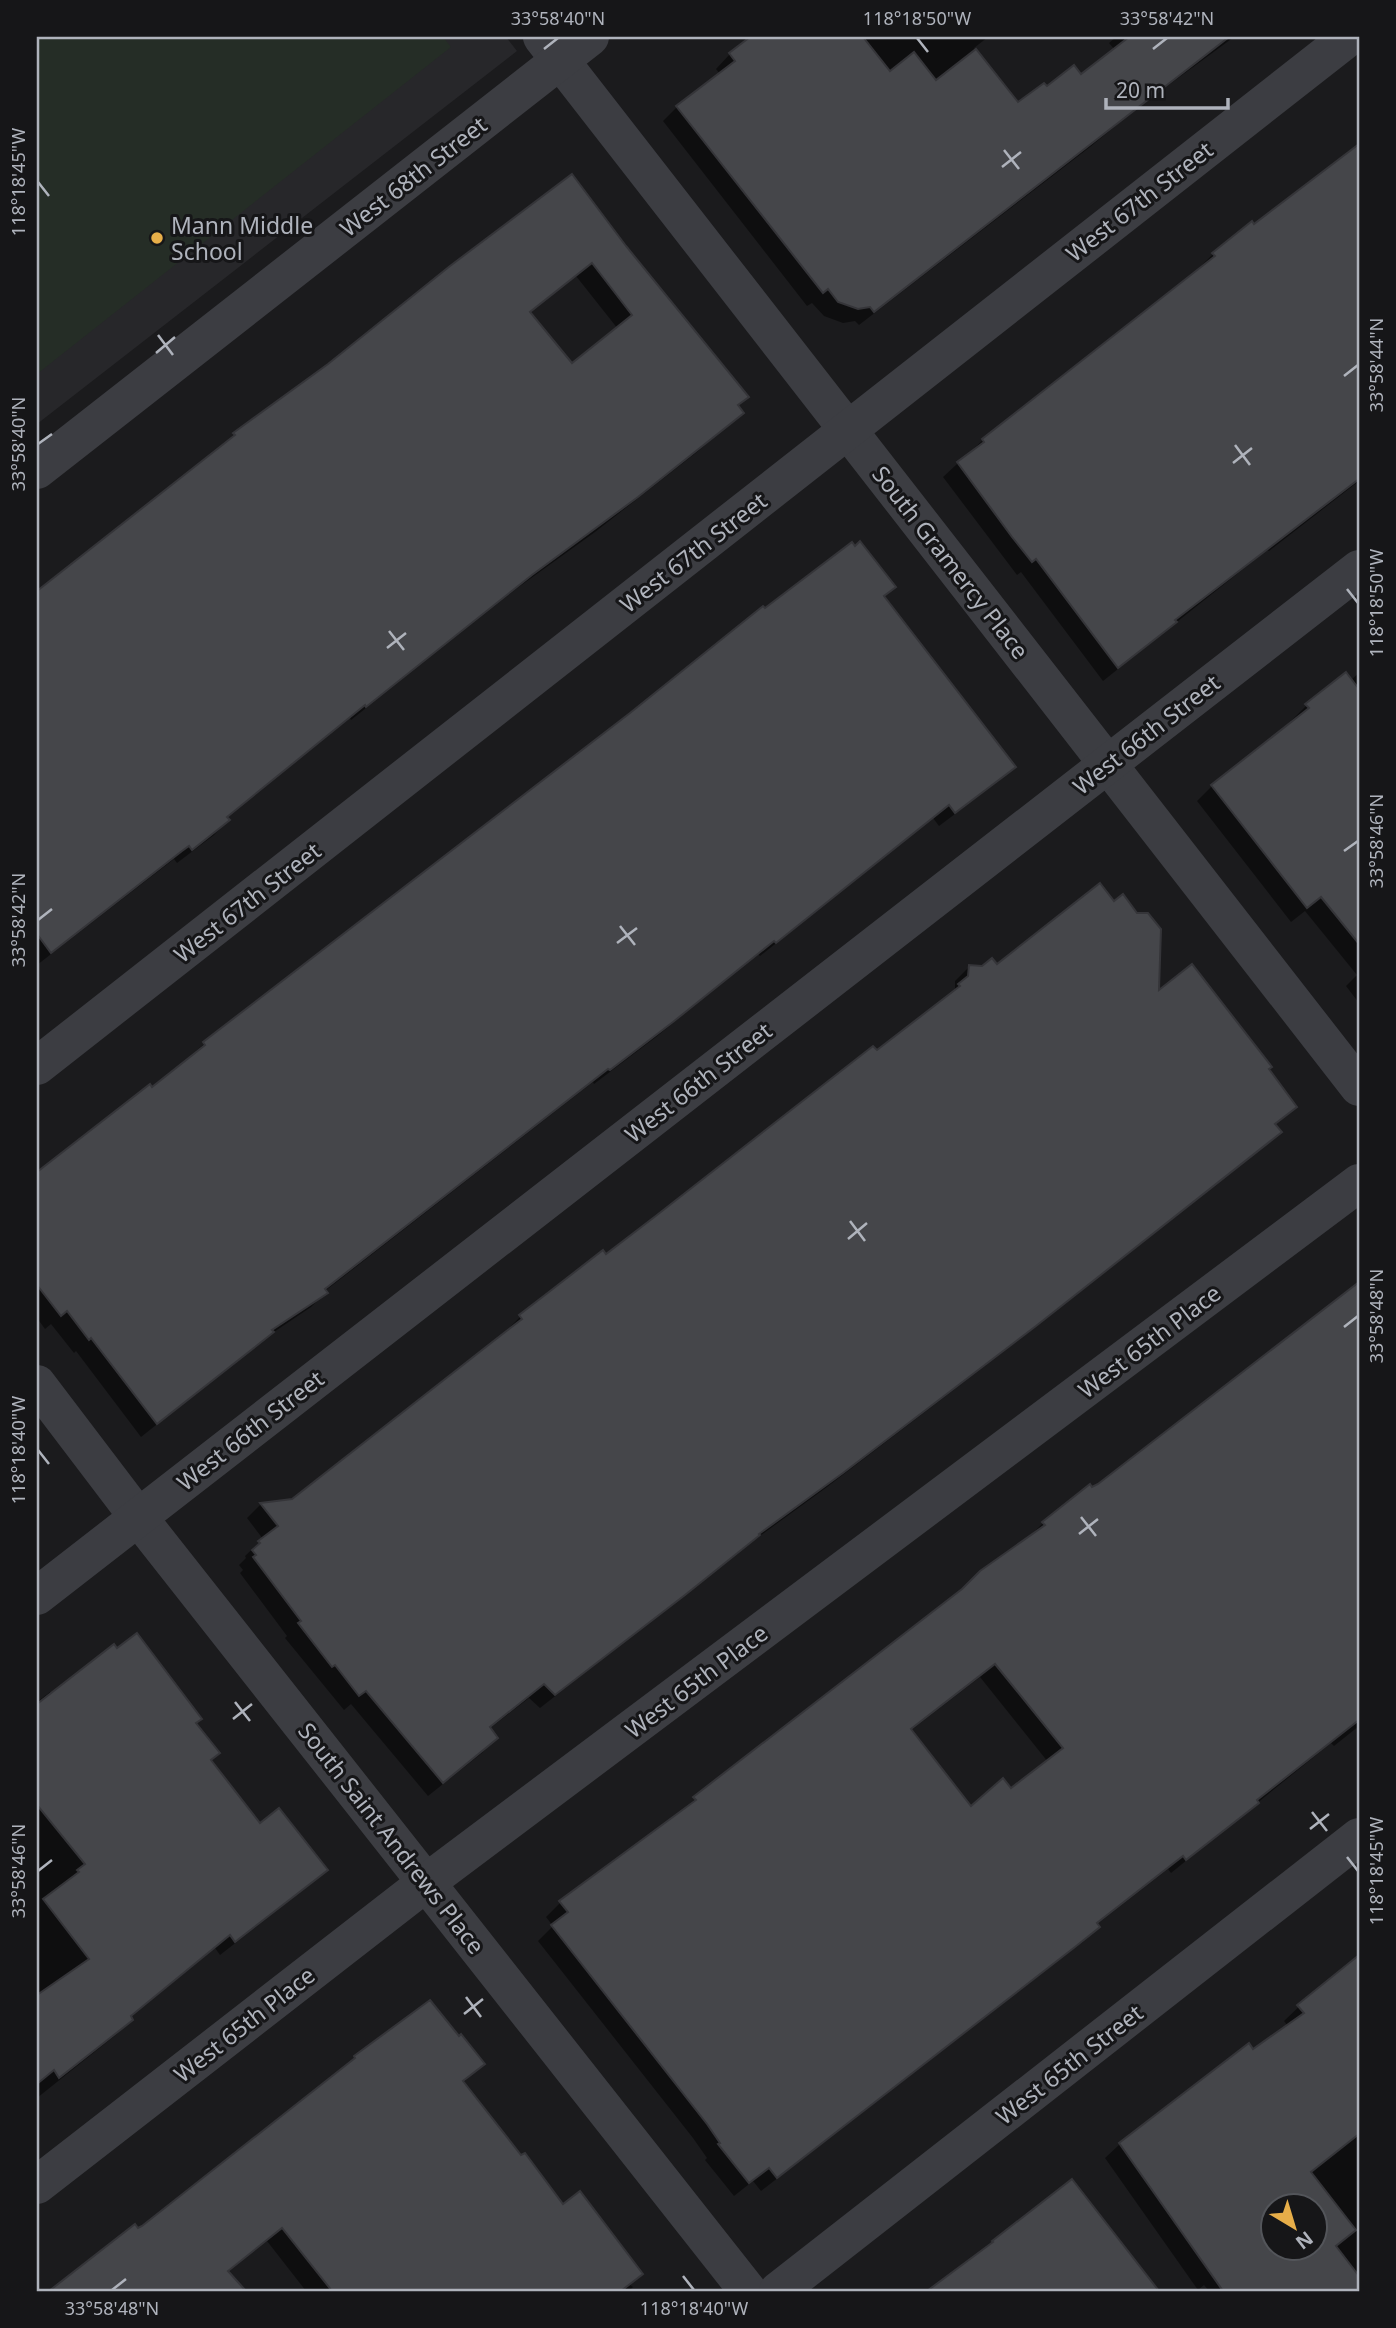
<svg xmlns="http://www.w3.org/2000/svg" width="1396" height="2328" font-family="'Noto Sans',sans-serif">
	<rect width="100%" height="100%" fill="#1b1b1d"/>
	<polygon fill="#27272a" points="37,37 506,37 517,51 37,424"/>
	<polygon fill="#252d26" points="37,37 443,37 451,47 37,374"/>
	<g fill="#0007" fill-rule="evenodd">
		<polygon points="754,37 988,37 974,48 1018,105 1046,88 1081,77 1115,50 1109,43 1116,37 1234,37 1136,109 1090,147 859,325 855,321 843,323 824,316 812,303 807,306 663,121 677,107 720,74 716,69 730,54"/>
		<polygon points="1359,144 1359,481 1269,551 1267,550 1103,681 1021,572 1017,575 943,477 983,440 1200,270 1199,268 1213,254 1252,224 1254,227 1297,194"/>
		<path d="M571 177 741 413 697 452 595 532 516 589 351 720 350 718 226 818 228 820 214 835 177 863 174 859 165 866 37 965V592L221 448 234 434 329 365ZM576 276 618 329 571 365 529 313Z"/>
		<polygon points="893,587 883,597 1013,766 999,781 939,826 933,818 760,956 758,954 656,1037 594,1084 593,1082 325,1291 326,1292 311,1307 268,1336 141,1437 76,1351 74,1353 51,1324 45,1329 37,1318 37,1174 127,1104 152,1089 204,1044 631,715"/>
		<polygon points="1359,673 1359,1003 1346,986 1357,975 1305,911 1291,922 1197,801 1212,786 1293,723 1291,721 1307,705 1346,674 1352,679"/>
		<polygon points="969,967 997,967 1157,994 1267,1069 1295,1107 1275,1125 1280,1132 1265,1146 1019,1340 827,1487 753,1541 540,1708 529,1698 489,1729 496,1738 482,1753 428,1796 351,1704 344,1710 285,1638 287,1636 240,1573 243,1570 239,1565 246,1558 245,1556 263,1539 247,1518 261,1504 293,1500 507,1333 506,1331 520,1317 606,1256 877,1053 955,990 955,981"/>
		<path d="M1359 1283V1726L1334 1746 1331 1743 1171 1873 1168 1869 1096 1925 1098 1926 1084 1941 1058 1961 761 2191 753 2181 734 2196 705 2160 707 2158 693 2138 538 1941 553 1926 546 1917 560 1903 681 1813 695 1799 963 1590 1029 1537 1043 1523 1099 1485ZM980 1677 1048 1762 1011 1790 971 1809 910 1731Z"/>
		<polygon points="50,1692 52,1694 194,1724 210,1761 260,1825 326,1870 311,1884 220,1955 215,1948 130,2018 131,2020 117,2034 37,2098 37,1702"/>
		<path d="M1359 1958V2291H1209L1204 2285 1198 2290 1105 2158 1120 2144 1288 2026 1284 2021 1309 1997ZM1274 2206H1316V2248H1274Z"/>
		<polygon points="430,2002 482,2064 463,2083 563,2206 641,2274 630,2285 633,2287 629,2291 306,2291 267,2241 227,2272 244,2291 55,2291 66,2280 138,2230 341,2072 355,2057"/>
		<polygon points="1071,2182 1157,2291 931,2291 983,2252"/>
	</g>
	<g fill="#45464a" stroke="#353539" stroke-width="2" fill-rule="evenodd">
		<polygon points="750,37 863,37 890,71 914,52 936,80 976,49 1018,102 1044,83 1047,86 1074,65 1081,74 1129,37 1229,37 874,312 870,307 858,309 838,302 828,289 823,293 676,106 735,61 729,53"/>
		<polygon points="1359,144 1359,479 1175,620 1177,622 1118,668 1036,559 1032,562 1012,537 957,462 984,442 982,439 1019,410 1215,256 1212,253 1252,221 1254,224"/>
		<path d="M572 174 626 246 749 397 738 405 744 413 638 497 532 575 366 707 365 705 227 817 230 820 192 850 189 846 182 851 51 953 37 934V591L235 435 233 433 328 364 450 266ZM592 263 632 315 572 363 530 312Z"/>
		<polygon points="860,541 896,587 884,596 1016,767 955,813 949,805 776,943 774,941 673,1022 610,1070 608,1069 325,1289 328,1293 272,1330 274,1332 157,1424 91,1338 89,1340 67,1311 61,1316 37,1285 37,1172 150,1084 152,1087 205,1045 203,1042 630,713 763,606 765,608 852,542 855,546"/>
		<polygon points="1346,672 1359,689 1359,944 1321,897 1307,908 1211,785 1309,708 1305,704"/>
		<polygon points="1100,883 1114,901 1123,894 1137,913 1148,913 1161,929 1159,990 1192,964 1272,1067 1269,1069 1297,1107 1275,1124 1282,1132 1036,1326 843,1473 759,1534 760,1535 685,1595 555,1695 544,1684 490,1727 498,1738 443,1783 366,1691 359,1696 335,1665 332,1667 298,1623 301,1621 253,1557 256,1555 252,1550 260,1543 258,1541 278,1526 260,1503 292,1499 491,1343 522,1319 519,1315 545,1295 603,1250 606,1254 657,1215 873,1046 877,1050 960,986 958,984 968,976 969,965 982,966 992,958 997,964"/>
		<path d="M1359 1282V1720L1257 1800 1259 1803 1186 1860 1183 1856 1097 1923 1100 1927 1075 1947 839 2130 777 2178 769 2168 749 2183 718 2144 720 2143 707 2124 551 1925 568 1912 559 1901 696 1800 693 1797 962 1589 980 1571 1045 1525 1042 1522 1090 1484 1092 1487 1098 1484ZM995 1664 1063 1748 1011 1788 1003 1778 971 1806 911 1729Z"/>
		<polygon points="137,1633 202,1719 196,1723 220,1753 211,1760 260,1823 279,1808 328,1870 235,1942 230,1935 131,2016 133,2020 59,2078 54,2070 37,2084 37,1995 89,1959 43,1899 79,1872 77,1870 85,1864 37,1805 37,1704 114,1644 117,1648"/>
		<path d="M1359 1955V2134L1311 2172 1356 2230 1336 2246 1359 2276V2291H1223L1119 2143 1249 2043 1253 2049 1304 2013 1297 2005ZM1273 2206H1315V2248H1273Z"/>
		<polygon points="430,2000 459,2036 461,2034 485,2064 463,2081 521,2155 525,2153 563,2204 580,2191 643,2274 621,2291 332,2291 282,2228 228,2271 246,2291 49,2291 135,2224 138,2228 142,2226 355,2058 354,2056"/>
		<polygon points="1072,2179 1159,2291 927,2291 993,2242 992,2241"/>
	</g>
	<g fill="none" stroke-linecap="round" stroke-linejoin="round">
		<g stroke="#3c3d42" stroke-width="38">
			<polyline points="542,37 1359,1087"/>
			<polyline points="37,470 590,37"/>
			<polyline points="37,1066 1349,37"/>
			<polyline points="37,1384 138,1517 748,2291"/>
			<polyline points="37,1596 1359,569"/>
			<polyline points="37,2185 427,1882 1359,1183"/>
			<polyline points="778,2291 1359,1837"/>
		</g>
	</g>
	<path fill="none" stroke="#afb3bc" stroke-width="2.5" d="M917 38 928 52M544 49 558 38M1153 49 1167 38M1004 150 1019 169M1002 167 1021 152M38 182 49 196M158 335 173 355M156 353 175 337M1344 376 1358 365M38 444 52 434M1235 445 1250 465M1233 463 1252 448M1347 589 1358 603M389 631 404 650M387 648 406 633M1344 851 1358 841M38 920 52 909M620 926 635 945M617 943 637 928M850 1221 865 1241M848 1239 867 1223M1344 1327 1358 1316M38 1450 49 1464M1081 1517 1096 1536M1079 1534 1098 1519M235 1702 250 1721M233 1719 252 1704M1312 1812 1327 1831M1310 1829 1329 1814M1347 1857 1358 1871M38 1871 52 1860M466 1997 481 2017M464 2014 483 1999M683 2276 694 2290M112 2290 126 2279"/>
	<circle fill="#e7ae49" stroke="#161618" stroke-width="2.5" cx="157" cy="238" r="7"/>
	<g text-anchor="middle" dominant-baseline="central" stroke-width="6" stroke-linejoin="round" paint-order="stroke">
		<g font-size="23" fill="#afb3bc" stroke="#161618">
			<text transform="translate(413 176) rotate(-38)">West 68th Street</text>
			<text transform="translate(1139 201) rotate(-38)">West 67th Street</text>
			<text transform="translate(693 552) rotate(-38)">West 67th Street</text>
			<text transform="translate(951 562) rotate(52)">South Gramercy Place</text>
			<text transform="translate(1146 734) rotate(-38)">West 66th Street</text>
			<text transform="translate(247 902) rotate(-38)">West 67th Street</text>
			<text transform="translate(698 1082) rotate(-38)">West 66th Street</text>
			<text transform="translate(1149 1341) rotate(-37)">West 65th Place</text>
			<text transform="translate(250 1430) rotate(-38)">West 66th Street</text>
			<text transform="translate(696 1681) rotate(-37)">West 65th Place</text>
			<text transform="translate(392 1838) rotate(52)">South Saint Andrews Place</text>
			<text transform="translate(244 2024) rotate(-38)">West 65th Place</text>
			<text transform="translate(1069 2064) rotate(-38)">West 65th Street</text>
		</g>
		<g font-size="23" fill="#afb3bc" stroke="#161618" text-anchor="start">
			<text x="171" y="225">Mann Middle<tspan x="171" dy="26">School</tspan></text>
		</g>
	</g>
	<rect width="1396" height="2328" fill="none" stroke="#161618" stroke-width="77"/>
	<g transform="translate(1294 2227) rotate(142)"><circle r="33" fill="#161618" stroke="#53555a" stroke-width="2"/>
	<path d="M0-5L12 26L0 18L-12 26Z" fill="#e7ae49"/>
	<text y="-10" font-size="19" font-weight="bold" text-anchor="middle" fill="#afb3bc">N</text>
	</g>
	<path d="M1106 98v10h122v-10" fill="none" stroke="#afb3bc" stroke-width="3.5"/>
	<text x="1116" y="98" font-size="21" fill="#afb3bc" stroke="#161618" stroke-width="5" paint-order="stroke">20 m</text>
	<rect x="38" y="38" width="1320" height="2252" fill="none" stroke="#afb3bc" stroke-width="2.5"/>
	<g font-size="18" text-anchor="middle" fill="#afb3bc">
		<text x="558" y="25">33°58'40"N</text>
		<text x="917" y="25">118°18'50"W</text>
		<text x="1167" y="25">33°58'42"N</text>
		<text transform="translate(19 182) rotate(-90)" y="6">118°18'45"W</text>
		<text transform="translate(1377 365) rotate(-90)" y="6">33°58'44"N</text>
		<text transform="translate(19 444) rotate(-90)" y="6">33°58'40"N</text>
		<text transform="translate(1377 603) rotate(-90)" y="6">118°18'50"W</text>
		<text transform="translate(1377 841) rotate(-90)" y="6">33°58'46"N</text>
		<text transform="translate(19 920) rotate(-90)" y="6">33°58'42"N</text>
		<text transform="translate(1377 1316) rotate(-90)" y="6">33°58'48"N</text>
		<text transform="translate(19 1450) rotate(-90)" y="6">118°18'40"W</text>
		<text transform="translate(1377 1871) rotate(-90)" y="6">118°18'45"W</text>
		<text transform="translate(19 1871) rotate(-90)" y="6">33°58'46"N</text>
		<text x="112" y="2315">33°58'48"N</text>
		<text x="694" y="2315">118°18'40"W</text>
	</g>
</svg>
